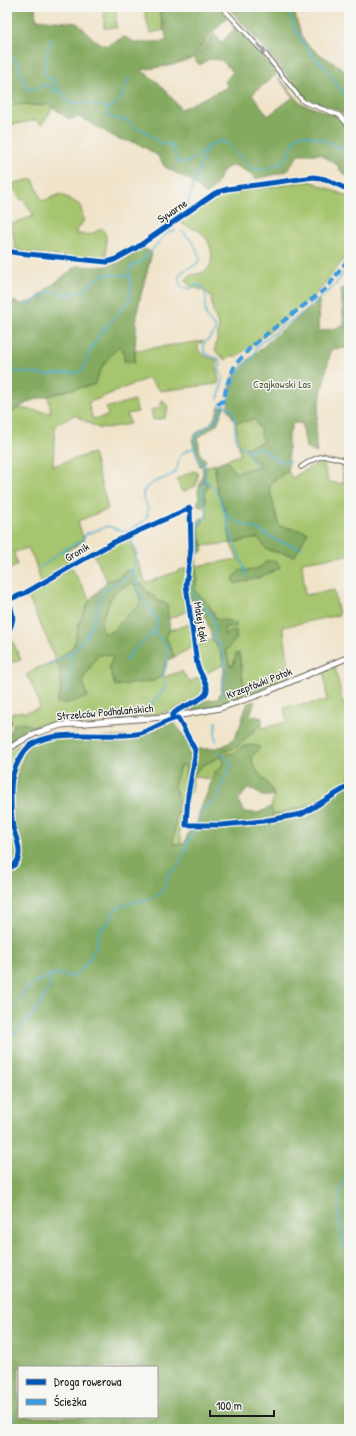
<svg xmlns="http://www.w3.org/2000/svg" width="356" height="1436" font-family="'Patrick Hand',sans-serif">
	<rect width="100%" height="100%" fill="#f6f6f2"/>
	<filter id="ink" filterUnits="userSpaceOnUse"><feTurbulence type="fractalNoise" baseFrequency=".025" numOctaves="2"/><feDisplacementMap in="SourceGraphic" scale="8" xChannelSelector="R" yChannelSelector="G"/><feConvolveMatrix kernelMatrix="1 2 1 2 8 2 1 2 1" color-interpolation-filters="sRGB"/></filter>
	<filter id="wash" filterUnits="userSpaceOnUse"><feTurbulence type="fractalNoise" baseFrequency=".012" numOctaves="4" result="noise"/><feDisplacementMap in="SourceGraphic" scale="16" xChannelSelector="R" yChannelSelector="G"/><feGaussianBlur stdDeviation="0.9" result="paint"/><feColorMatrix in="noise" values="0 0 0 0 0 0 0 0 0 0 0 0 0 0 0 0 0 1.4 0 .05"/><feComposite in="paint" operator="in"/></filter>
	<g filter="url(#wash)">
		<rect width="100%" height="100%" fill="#f0e3c8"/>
		<g fill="#a6c56e" stroke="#617045">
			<rect x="104" y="7" width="12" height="21"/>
			<polygon points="149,7 165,7 159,12 164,30 150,33 144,10 150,9"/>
			<polygon points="22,104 39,106 48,104 53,108 42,124 36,120 7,126 7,106"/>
			<path d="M33 179 42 201 61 194 80 205 84 220 75 233C88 236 91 235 102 228L106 235V258C94 263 33 253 16 250L11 224 34 216 24 200H21L13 188 9 185 14 184V183Z"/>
			<path d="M310 181 349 197V252L320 290 290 316 237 356H230L226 360 218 354 215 350 219 327 213 311 211 298 207 292 190 286 185 281 189 276C194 274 199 274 204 272 218 263 211 239 199 231 194 228 187 227 182 224L181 220 221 194Z"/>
			<path d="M204 341 198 345V349C202 356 209 358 217 360L216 368 219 380 217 384 160 391 148 378 88 403 93 419 108 416 106 408 134 400 138 412 127 414 130 424 106 428 101 427 100 429 74 415 66 420 57 423 55 427 53 466 93 453 108 509 78 521 84 541 67 551 74 564 41 583 34 559 28 548 14 552 17 566 7 570V423L12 412 19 408 51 413 48 396 69 390 94 385C102 365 105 360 120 346L134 363 136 350Z"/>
			<polygon points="162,399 168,407 165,418 153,420 151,410 160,408"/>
			<polygon points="255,419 260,430 263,442 245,448 261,463 255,467 236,473 226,460 240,455 236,423"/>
			<path d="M323 458 324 466 329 482 343 484 342 461 349 465V555L302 562 305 595 334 590 339 615 283 627 291 678 278 684 275 680 245 692 239 653 236 654 233 665 230 666 226 650 236 639V630L224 635 225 627 216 619 208 603 194 591 197 579 196 566 238 559 230 543 203 546C202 538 198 534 199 526L204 522 203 520 207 517V513L204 505 206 503 202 484 207 469 206 467 215 464 216 483 219 496 225 509 231 543 258 538 301 543 307 532 279 526 270 491V483L288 471 292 478 316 464Z"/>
			<polygon points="193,471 197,472 198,475 196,486 182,492 176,479"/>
			<polygon points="129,538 146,583 186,568 185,589 188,611 168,619 167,605 165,603 157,601 154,596 149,593 142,584 138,585 125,571 120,577 107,581 94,555 115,543"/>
			<path d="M72 568 90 600 79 623 74 646 56 661 60 668 61 691 56 703 88 696 85 691 83 679 98 655 107 654 153 681 162 676 164 677 182 671 189 682 199 677C212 693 200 699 186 704 179 707 172 711 166 712 141 720 109 717 83 719 73 720 62 722 52 724V723C46 722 40 727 33 726 25 725 24 721 15 724L13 727 7 715 22 711 23 713 40 708 34 689 26 675 39 667 55 661 48 641 28 597V593Z"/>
			<polygon points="133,582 140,597 139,606 126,616 112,632 103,633 101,621 110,600 117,590"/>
			<polygon points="190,624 194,646 174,657 166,637 170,630"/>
			<polygon points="9,633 21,660 7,663 7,637"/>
			<polygon points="212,639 221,652 223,665 202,675 200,671 196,645"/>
			<path d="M335 666 343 704H349V785C326 800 299 808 273 815L271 807 274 796 271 788 257 772 252 764 251 757 243 746 215 772 212 780 193 776 201 766 220 757 223 752 237 747 262 724V728L287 722 284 707 327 701 324 671Z"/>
			<polygon points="30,740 19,771 13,819 21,851 18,864 7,871 7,755 14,748"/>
			<polygon points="181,764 186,766 185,793 187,793 184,827 179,830 179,835 182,839 181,844 173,844 178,799 174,786"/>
		</g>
		<g fill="#84aa61" stroke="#50633e" fill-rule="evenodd">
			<path d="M7 7H35L36 19 77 23 95 40 106 46 124 37 137 43 167 41 160 12 167 7H219L228 16 212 33 193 58 173 65 141 70 160 84 181 109 228 87 225 81 233 72 221 60 209 59 200 65 194 59 214 34 222 42 235 28 230 23 232 21 240 29 277 74 252 94 268 116 293 97 278 78H279L300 102 305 105 335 115 341 120 349 130V178L339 169V166L320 154H299L287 171 273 175 254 179 252 174 234 165 224 169 214 188 207 195 189 180 165 167 157 155 137 143 118 139 86 120 78 117 69 119 48 104C36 106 25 103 14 105L7 82Z"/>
			<path d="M228 7H293C296 17 300 35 306 43 318 56 337 62 349 75V120L345 115 335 109 305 98 266 50Z"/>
			<path d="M143 248 152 253 140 298 137 313 134 363 124 361 123 349 120 346C105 361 102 365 94 385L68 390 30 401 12 412 7 423V314L10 300 21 304 34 301 47 289 77 266C110 268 115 267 143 248Z"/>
			<path d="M349 287V348L331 349C325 380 312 421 317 453L306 448 302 423H293L288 438V471L270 483V491L279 526 308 532 295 556 267 550 258 538 231 543 225 509 219 496 216 483 215 464 226 460 236 473 255 467 261 463 251 459 245 448 263 442 260 430 255 419 236 423 228 409 229 391 234 376 247 361 280 332 312 307 319 300 318 332 344 326 341 289Z"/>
			<path d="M219 406 224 407 217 424 198 438 200 454 206 460 202 466H200L192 440C195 430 204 430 211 423 215 419 217 412 219 406Z"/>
			<polygon points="205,466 207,469 203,484 206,482 208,486 205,493 206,503 201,508 197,504 199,500 198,491 203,473 202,468"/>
			<path d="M202 517 204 522 199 526C198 535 202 541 203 550L200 553H196L194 525Z"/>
			<polygon points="192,557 196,558 197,579 195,591 208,603 216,619 236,622 236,627 225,627 224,635 236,630 236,639 226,651 230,666 233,665 236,654 239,653 245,691 276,680 278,684 232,702 202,709 178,713 179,711 201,701 218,699 221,691 224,671 222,655 212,639 210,630 202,609 188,597 189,568"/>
			<path d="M266 561H277L280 568 258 578 235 584 233 578 240 570C250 572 259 570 266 561Z"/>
			<path d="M130 569 134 571 138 584H142L149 593 154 596 157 601 165 603 167 605 170 630 166 637 174 657 167 661 162 676 153 681 115 686 109 667 113 657 107 654 98 655 83 679 85 691 88 697 68 703H56L61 691 60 668 55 662 74 646 79 623 90 600 107 581 120 577 125 571ZM133 582 140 597 139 606 126 616 112 632 103 633 101 621 110 600 117 590Z"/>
			<path d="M255 701 250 715 262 718V724L237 747 223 752 220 757 201 766 193 776 190 793H185L186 766 180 765 174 786 178 799 173 844H184L190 829H196L200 809 206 796 215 772 224 764 222 757 229 753 233 754 243 746 256 745 260 748 251 757C255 776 269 779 274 796H262L254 790 247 789 238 801 244 812 258 813 271 807 273 815C300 808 326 799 349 785V1429H7V871L18 864 21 851 13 819 17 778 30 740 52 732 55 735C75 738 94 738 114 737 123 737 133 737 142 735 154 732 163 725 174 722L193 749C210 749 229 750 237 733 242 723 243 713 248 703ZM19 1367H157V1417H19Z"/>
			<path d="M18 722 34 726 52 723V724L29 733 7 747C7 737 9 728 18 722Z"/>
		</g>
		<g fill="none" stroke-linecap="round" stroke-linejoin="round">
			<g stroke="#50aece" stroke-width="1.5">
				<path d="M288 7C292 29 307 53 325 67L349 101"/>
				<polyline points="51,39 47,54 44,75 55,81 61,91"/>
				<path d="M7 58H13L16 60 25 86 29 90 49 84 54 91 62 92 68 102 100 105 108 108V116L111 118 125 120 137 128 145 131 161 144H168L173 146 177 162C191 165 197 156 206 148"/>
				<path d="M109 108C122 104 124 90 129 78"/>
				<polyline points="342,149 349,131"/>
				<polyline points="169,231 175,231"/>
				<path d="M182 231 193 242 200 259C198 262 196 265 194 266 183 271 175 272 181 287L190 289 197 285 202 286C210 300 203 303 206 314 207 320 212 324 216 328L214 333 203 345 205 353 210 356 218 358 221 363 219 369 223 379 218 399"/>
				<polyline points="27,305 50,291 69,295 86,289 94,280 105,274 129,276"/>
				<path d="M7 370 46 375 80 372 84 368 90 351 100 334 129 301 131 287 129 270 133 265 140 263 169 231V220L187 207 195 179 208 146 221 141 227 143 251 168 264 170 281 163 289 155 295 138C297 137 299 136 301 135 312 134 343 146 349 155"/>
				<path d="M220 404C224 421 202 428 193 439L198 459 207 468 202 494 207 513 205 518 195 526 200 546C196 558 190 563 190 576 188 609 220 603 214 637 229 658 227 671 221 695"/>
				<polyline points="223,405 229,398 236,376 242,367 251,360 255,353 256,348 262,341 275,333 282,326 293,320 323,296 335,285 349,266"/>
				<polyline points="223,405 231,409 234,415 236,442 247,450 256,468"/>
				<path d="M248 450 262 448C271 455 277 463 290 462"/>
				<polyline points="205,479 216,491 222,504 233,540 247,575"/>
				<polyline points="224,512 237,522 257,529 278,541 302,548"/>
				<path d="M40 568 62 551 82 540 86 534 108 526 125 532C133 528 150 521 148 510 148 507 146 504 145 501 144 498 142 496 143 493 147 481 166 480 174 473 183 465 170 454 195 448"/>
				<polyline points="126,661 133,651 151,635 155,630 157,624 157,619 143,600 139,590 133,568 137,554 131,539 139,535 138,527"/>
				<path d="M42 667C70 657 85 646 95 617 98 608 99 597 104 591 110 584 122 582 128 576 130 574 131 570 133 568"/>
				<polyline points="68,693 72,653"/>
				<polyline points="145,712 167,686 163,678 167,663 168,646 153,632"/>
				<polyline points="216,741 215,732 216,722"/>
				<polyline points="7,839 12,838"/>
				<path d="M7 1011 31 985 53 974H59L72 977C81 972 93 955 96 945 98 941 97 935 100 930 102 927 107 926 109 922 111 917 112 913 116 909 128 899 155 904 164 888 166 884 166 878 168 873L174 870 179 865 192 832 204 808 218 798 222 784 231 765 229 761 220 752"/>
				<path d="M7 1039C28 1023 46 1001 53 974"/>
				<path d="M349 1170C337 1192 337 1203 341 1227 342 1233 341 1239 343 1245 344 1250 347 1255 349 1260"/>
				<polyline points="349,1309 349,1312"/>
				<polyline points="7,1331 7,1337"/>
				<path d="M7 1365C11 1371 12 1387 11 1394 10 1400 8 1404 7 1410L13 1414 14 1429"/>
				<polyline points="7,1424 13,1414"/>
			</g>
		</g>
	</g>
	<g filter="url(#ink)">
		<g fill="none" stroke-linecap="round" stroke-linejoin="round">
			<g stroke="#666258" stroke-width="5.5">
				<g id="street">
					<polyline points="222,7 266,55 300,98 304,102 339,115 349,126"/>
					<polyline points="7,251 18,253 107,262 114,260 136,248 215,193 227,189 314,177 325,179 349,190"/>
					<path d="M301 467C321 453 326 454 349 462"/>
					<path d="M7 634C15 620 14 615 8 600L25 593 114 542 190 508 191 548 186 585 197 664C199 672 206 681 207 687 210 702 178 704 172 716"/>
					<polyline points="7,719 9,723 7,729"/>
				</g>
			</g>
			<g stroke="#666258" stroke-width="7">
				<polyline id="secondary" points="7,750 19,742 36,733 61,725 176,716 220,708 261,694 349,657"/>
			</g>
			<use href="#street" stroke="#fff" stroke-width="3.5"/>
			<use href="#secondary" stroke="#fff" stroke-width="5"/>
			<polyline stroke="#3c9bdf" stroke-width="4" stroke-dasharray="8 4" stroke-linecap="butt" points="217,404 223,401 228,382 235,365 251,347 274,328 327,288 349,258"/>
			<g stroke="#f6f6f2" stroke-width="8">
				<g id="cycleway">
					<polyline points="7,251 18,253 107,262 114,260 136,248 215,193 227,189 314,177 325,179 349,190"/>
					<path d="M7 634C15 620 14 615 8 600L25 593 114 542 190 508 191 548 186 585 197 664C199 672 206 681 207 687 210 702 178 704 172 716"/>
					<path d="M7 869C14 867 19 861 19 854 20 845 15 835 13 827 11 816 10 790 12 779 14 768 22 751 31 745 56 728 106 739 136 734 151 732 164 720 178 718L195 750V757L188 795 186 825H222L263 821 302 814 349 786"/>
				</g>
			</g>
			<use href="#cycleway" stroke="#0057b8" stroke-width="5"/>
		</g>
		<defs><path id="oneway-shaft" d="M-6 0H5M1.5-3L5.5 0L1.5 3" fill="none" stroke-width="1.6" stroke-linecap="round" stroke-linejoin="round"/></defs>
		<use stroke="#999" href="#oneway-shaft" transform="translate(261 49) rotate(49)"/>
	</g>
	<g text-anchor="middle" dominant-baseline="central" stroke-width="3" stroke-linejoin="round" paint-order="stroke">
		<g font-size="11" fill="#1c1c1c" stroke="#f6f6f2">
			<text transform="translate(172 211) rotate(-34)">Sywarne</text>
			<text transform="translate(77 552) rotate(-30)">Gronik</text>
			<text transform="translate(201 622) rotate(81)">Małej Łąki</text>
			<text transform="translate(259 683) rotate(-21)">Krzeptówki Potok</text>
			<text transform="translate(105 712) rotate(-5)">Strzelców Podhalańskich</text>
		</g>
		<g font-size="11" fill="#4c5739" stroke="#f6f6f2">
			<text x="282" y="384">Czajkowski Las</text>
		</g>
	</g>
	<rect width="356" height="1436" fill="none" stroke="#f6f6f2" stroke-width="24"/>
	<rect x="18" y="1366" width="140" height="52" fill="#f6f6f2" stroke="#9f9f9c"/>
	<rect x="26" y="1379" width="20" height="6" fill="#0057b8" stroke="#9f9f9c"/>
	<text x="54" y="1386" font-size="12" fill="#1c1c1c">Droga rowerowa</text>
	<rect x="26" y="1399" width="20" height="6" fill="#3c9bdf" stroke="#9f9f9c"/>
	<text x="54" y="1406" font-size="12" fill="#1c1c1c">Ścieżka</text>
	<path d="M210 1410v6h64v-6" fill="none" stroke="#1c1c1c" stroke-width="2"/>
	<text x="216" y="1410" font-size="12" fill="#1c1c1c" stroke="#f6f6f2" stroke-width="3" paint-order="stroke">100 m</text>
</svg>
